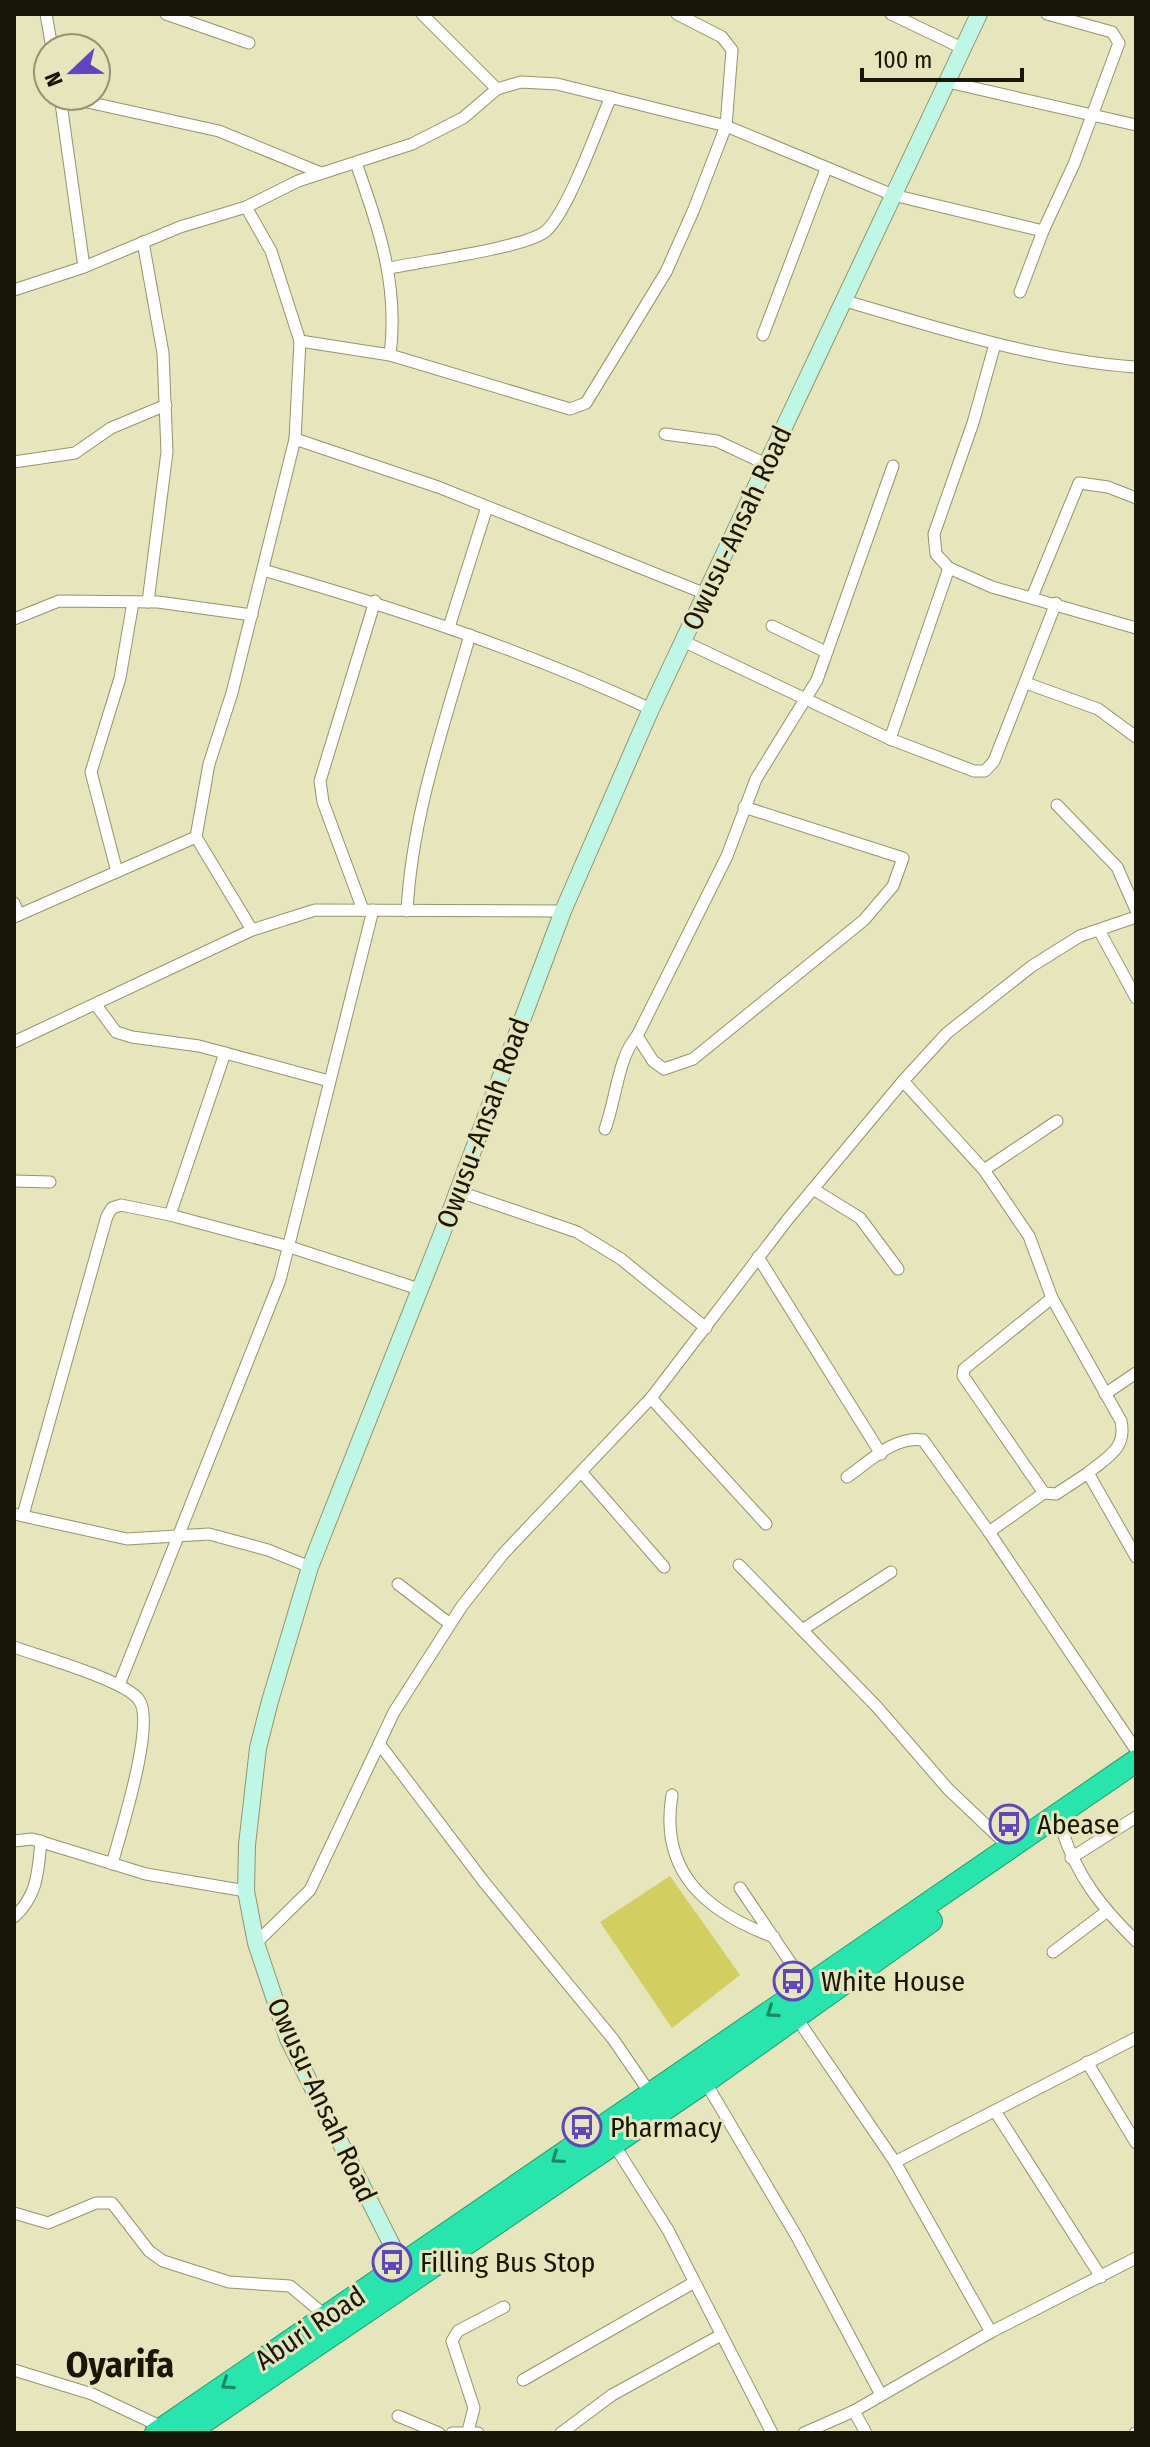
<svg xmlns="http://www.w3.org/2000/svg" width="1150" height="2447" font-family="'Fira Sans Condensed',sans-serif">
	<rect width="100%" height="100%" fill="#e6e5bc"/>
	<polygon fill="#d3ce60" points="670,1876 740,1975 672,2028 600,1922"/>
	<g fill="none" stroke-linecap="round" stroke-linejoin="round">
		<g stroke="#94936d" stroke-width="13">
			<g id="street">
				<polyline points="46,14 52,48"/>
				<polyline points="166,14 249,43"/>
				<polyline points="422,14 497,89"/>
				<polyline points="891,14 964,49"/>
				<polyline points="948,82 1136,125"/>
				<polyline points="60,96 219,131 321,173"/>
				<polyline points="60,96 84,267"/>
				<path d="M356 163C379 228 399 285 390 355"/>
				<polyline points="246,207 271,251 300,341 295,439 232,693 209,764 196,837 252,930"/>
				<polyline points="143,242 163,353 167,452 148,602"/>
				<path d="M390 268C422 261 526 248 546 231 569 210 597 128 611 97"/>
				<polyline points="14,290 84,267 180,227 246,207 298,181 412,144 463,118 497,89 521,82 557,84 726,126 893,195 1043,231 1074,164 1119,43 1112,32 1047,14"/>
				<polyline points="1020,292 1043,231"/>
				<path d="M842 300C938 328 1035 360 1136 367"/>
				<polyline points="763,335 826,169"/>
				<polyline points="300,341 390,355 570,409 586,403 666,272 694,209 726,126 732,50 722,37 677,14"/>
				<polyline points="995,344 973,423 934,534 936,554 949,568 992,587 1136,628"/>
				<polyline points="665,434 717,441 768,465"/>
				<polyline points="295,439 438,487 706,594"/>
				<polyline points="14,462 75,453 111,428 166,405"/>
				<path d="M263 570C396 608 526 651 651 709"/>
				<polyline points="1032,597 1079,483 1108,487 1136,498"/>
				<polyline points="14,619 59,601 158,602 252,615"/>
				<polyline points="772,626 826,652"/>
				<polyline points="449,627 487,507"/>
				<polyline points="683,641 890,739 974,771 985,771 994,761 1056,603"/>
				<polyline points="1026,683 1098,709 1136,737"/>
				<polyline points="890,739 949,568"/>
				<polyline points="1057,805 1117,867 1136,910"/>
				<polyline points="117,872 91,772 120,678 133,602"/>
				<polyline points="14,903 19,915"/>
				<polyline points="363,910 323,802 320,781 375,601"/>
				<path d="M407 911C412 816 444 725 470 635"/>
				<polyline points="14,917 196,837"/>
				<polyline points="1099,930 1136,998"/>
				<polyline points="96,1005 116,1032 132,1037 199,1046 329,1081"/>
				<polyline points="637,1036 653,1061 664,1069 693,1059 864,920 893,886 903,858 744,807"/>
				<polyline points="14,1042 252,930 315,910 563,911"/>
				<path d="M903 1081 984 1170 1029 1236 1052 1298 1121 1421C1127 1449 1107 1457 1088 1473L1136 1557"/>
				<path d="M605 1129C616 1100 618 1057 637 1036L727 856 756 779 817 680 893 466"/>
				<polyline points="984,1170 1057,1121"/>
				<polyline points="14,1181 50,1182"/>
				<polyline points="813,1189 860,1218 898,1269"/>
				<polyline points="457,1191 577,1232 621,1259 706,1328"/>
				<polyline points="170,1215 225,1053"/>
				<polyline points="758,1257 881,1454"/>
				<polyline points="1052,1298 964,1369 963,1376 1044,1493 1056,1494 1088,1473"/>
				<polyline points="1105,1394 1136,1373"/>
				<polyline points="651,1398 766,1524"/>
				<polyline points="583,1474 664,1567"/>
				<path d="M847 1477C869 1462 895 1435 923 1440L989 1532"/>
				<polyline points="1044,1493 989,1532 1136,1750"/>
				<polyline points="14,1514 127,1539 209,1534 268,1550 310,1567"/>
				<polyline points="23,1515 107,1216 112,1208 121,1205 170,1215 290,1247 419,1289"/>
				<polyline points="739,1565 877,1707 948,1789 1010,1848"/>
				<polyline points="398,1584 450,1624"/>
				<polyline points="802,1630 891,1572"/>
				<path d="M14 1647C41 1657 125 1680 139 1700 156 1723 120 1834 112 1864"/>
				<polyline points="119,1685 280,1280 373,910"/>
				<polyline points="381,1746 484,1882 613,2039 650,2093"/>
				<path d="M672 1795C659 1872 706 1912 774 1937"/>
				<path d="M1062 1830C1077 1876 1101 1907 1136 1941"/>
				<polyline points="14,1841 32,1839 146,1874 246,1891"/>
				<polyline points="1071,1858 1136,1817"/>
				<polyline points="740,1888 807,1987"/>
				<path d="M14 1917C38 1895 38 1872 41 1841"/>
				<polyline points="256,1943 310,1890 394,1712 462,1606 503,1554 651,1398 788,1219 903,1081 947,1033 1032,966 1080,936 1136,917"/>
				<polyline points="1053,1952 1106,1912"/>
				<polyline points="796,2017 895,2162 991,2332"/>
				<polyline points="1087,2062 1136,2143"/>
				<polyline points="703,2078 797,2237 881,2395"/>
				<polyline points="995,2111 1101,2277"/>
				<polyline points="613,2143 668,2230 772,2433"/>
				<polyline points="895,2162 1136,2038"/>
				<polyline points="14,2213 48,2223 96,2203 112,2203 149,2251 163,2261 229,2282 290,2286 327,2317"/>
				<polyline points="14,2370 92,2394 164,2428"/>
				<polyline points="523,2380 693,2283"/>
				<polyline points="854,2411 866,2433"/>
				<polyline points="398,2416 439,2433"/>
				<polyline points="468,2431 474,2408 452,2341 458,2331 504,2307"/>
				<polyline points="452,2433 478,2433"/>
				<polyline points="561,2433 612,2395 721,2335"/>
				<polyline points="804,2433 854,2411 991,2332 1136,2258"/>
				<polyline points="1135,2433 1136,2433"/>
			</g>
		</g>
		<g stroke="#94936d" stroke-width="18">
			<polyline id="secondary" points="402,2265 288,2039 256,1943 246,1891 247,1845 258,1748 270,1701 310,1567 441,1236 563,911 651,709 979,14"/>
		</g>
		<g stroke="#229d73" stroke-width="24">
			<g id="highway">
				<polyline points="156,2433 1136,1761"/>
				<polyline points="187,2433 706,2081 931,1921"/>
			</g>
		</g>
		<use href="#street" stroke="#fff" stroke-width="11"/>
		<use href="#secondary" stroke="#bef7e6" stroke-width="16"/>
		<use href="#highway" stroke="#28e5ad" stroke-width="22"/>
	</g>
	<defs><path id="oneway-chevron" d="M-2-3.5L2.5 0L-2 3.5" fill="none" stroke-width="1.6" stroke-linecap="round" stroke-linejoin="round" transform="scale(2)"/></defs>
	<g stroke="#208862">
		<use href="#oneway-chevron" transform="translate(772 2012) rotate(146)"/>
		<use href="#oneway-chevron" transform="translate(557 2158) rotate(145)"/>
		<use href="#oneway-chevron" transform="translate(227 2384) rotate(146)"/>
	</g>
	<defs>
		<g id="bus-ring" transform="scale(2)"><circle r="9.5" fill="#e6e5bc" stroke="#5d46bf" stroke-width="1.5"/><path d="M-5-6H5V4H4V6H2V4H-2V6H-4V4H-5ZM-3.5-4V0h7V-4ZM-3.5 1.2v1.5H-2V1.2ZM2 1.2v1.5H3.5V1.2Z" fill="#5d46bf"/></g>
	</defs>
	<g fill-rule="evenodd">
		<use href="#bus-ring" x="1009" y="1824"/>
		<use href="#bus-ring" x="793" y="1981"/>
		<use href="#bus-ring" x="582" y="2127"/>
		<use href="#bus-ring" x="392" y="2262"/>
	</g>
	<g text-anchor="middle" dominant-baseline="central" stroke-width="6" stroke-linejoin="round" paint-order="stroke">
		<g font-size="28" fill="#171607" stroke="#e6e5bc">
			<text transform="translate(737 528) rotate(-65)">Owusu-Ansah Road</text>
			<text transform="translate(483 1123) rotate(-70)">Owusu-Ansah Road</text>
			<text transform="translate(322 2100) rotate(65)">Owusu-Ansah Road</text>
			<text transform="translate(310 2328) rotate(-34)">Aburi Road</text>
		</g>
		<g font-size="28" fill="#171607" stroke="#e6e5bc" text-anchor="start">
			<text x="1037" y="1824">Abease</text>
			<text x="821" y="1981">White House</text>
			<text x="610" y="2127">Pharmacy</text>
			<text x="420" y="2262">Filling Bus Stop</text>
		</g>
		<g font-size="36" font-weight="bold" fill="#171607" stroke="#e6e5bc">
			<text x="120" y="2365">Oyarifa</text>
		</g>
	</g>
	<rect width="1150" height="2447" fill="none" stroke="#171607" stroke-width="32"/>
	<g transform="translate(72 72) rotate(248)"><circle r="38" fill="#e6e5bc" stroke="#939274" stroke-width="2"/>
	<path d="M0-6L14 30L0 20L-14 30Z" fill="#5d46bf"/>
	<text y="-12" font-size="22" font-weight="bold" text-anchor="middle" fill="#171607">N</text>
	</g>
	<path d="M862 68v12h160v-12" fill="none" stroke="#171607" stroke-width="4"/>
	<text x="874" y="68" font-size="24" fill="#171607" stroke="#e6e5bc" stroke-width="6" paint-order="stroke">100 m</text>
</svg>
